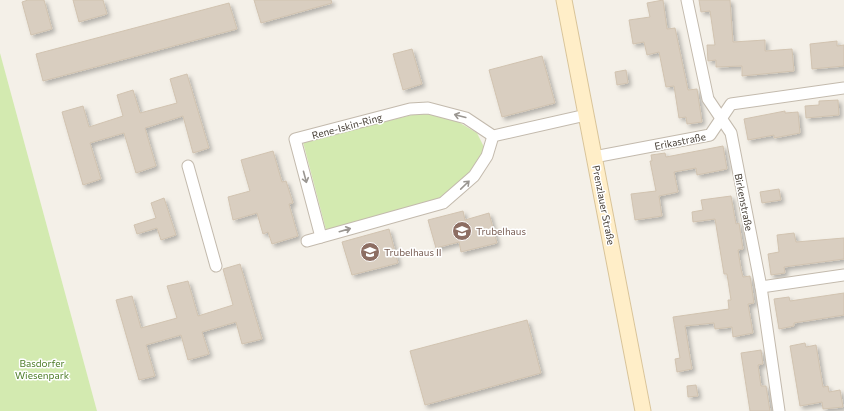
<svg xmlns="http://www.w3.org/2000/svg" width="844" height="411" font-family="Commissioner,sans-serif">
	<defs>
		<filter id="shadow"><feDropShadow dx="3" dy="3" stdDeviation="2" flood-color="#0004"/></filter>
	</defs>
	<rect width="100%" height="100%" fill="#f4f0e8"/>
	<g fill="#d3eab0">
		<polygon points="0,53 97,411 0,411"/>
		<polygon points="420,113 450,117 477,133 486,151 478,164 464,180 442,199 326,230 303,142"/>
	</g>
	<g fill="#d9cec0" stroke="#d1c3b0" filter="url(#shadow)">
		<polygon points="28,0 44,0 52,29 31,35 22,2"/>
		<polygon points="73,0 103,0 107,14 79,22"/>
		<polygon points="254,0 331,0 332,3 261,23"/>
		<polygon points="663,0 667,29 675,28 688,90 697,89 702,122 687,124 686,117 679,118 674,86 666,87 659,52 647,55 644,42 633,44 629,20 650,17 647,3"/>
		<polygon points="699,0 730,0 733,42 765,40 765,51 792,49 794,71 742,76 742,66 716,67 716,60 708,61 707,45 715,45 710,11 701,12"/>
		<polygon points="229,3 237,29 43,81 36,54"/>
		<polygon points="837,41 837,46 844,45 844,66 812,69 810,44"/>
		<polygon points="412,49 422,84 403,90 393,54"/>
		<polygon points="542,56 555,103 502,117 489,70"/>
		<polygon points="626,70 628,83 617,85 615,72"/>
		<polygon points="187,74 209,148 193,153 183,116 145,128 156,166 136,173 124,133 90,143 101,179 83,185 62,112 83,106 89,127 123,116 117,95 133,90 140,113 177,103 170,79"/>
		<polygon points="838,100 839,115 806,118 805,106 819,105 819,101"/>
		<polygon points="785,111 785,113 798,112 800,133 774,138 774,135 748,140 744,119"/>
		<polygon points="723,146 727,169 697,175 696,168 674,172 678,192 659,196 662,216 635,220 631,194 656,191 650,161 652,161 651,155 665,153 666,157"/>
		<polygon points="273,151 282,182 286,181 293,203 289,204 298,236 272,244 268,232 263,234 257,213 233,220 228,197 250,191 241,160"/>
		<polygon points="779,189 781,200 762,203 760,192"/>
		<polygon points="731,196 736,224 739,223 743,249 738,250 741,269 743,277 750,276 754,303 748,304 753,333 733,337 732,327 715,329 714,323 685,326 692,369 677,372 675,359 680,358 673,317 729,309 728,300 731,300 727,274 724,274 715,219 693,222 692,212 703,210 701,200"/>
		<polygon points="164,198 176,235 161,240 157,228 137,234 134,225 156,218 151,203"/>
		<polygon points="463,211 465,220 489,213 497,243 461,252 459,242 436,248 428,220"/>
		<polygon points="389,229 398,263 352,275 342,242"/>
		<polygon points="794,233 796,242 844,238 844,259 784,267 785,273 771,275 768,254 779,252 777,235"/>
		<polygon points="240,264 262,339 242,344 236,322 202,332 209,354 188,360 181,335 146,345 155,376 139,380 116,300 132,296 141,328 177,318 167,286 188,281 198,316 233,305 223,269"/>
		<polygon points="844,293 844,315 794,323 794,326 779,329 774,299 789,297 790,301"/>
		<polygon points="527,320 541,373 425,405 410,351"/>
		<polygon points="805,343 806,347 816,345 823,387 828,386 829,392 840,390 843,407 823,409 822,402 800,406 790,346"/>
		<polygon points="761,350 763,364 758,365 761,386 766,386 770,411 750,411 741,353"/>
		<polygon points="696,385 698,396 688,397 687,386"/>
	</g>
	<g fill="none" stroke-linecap="round" stroke-linejoin="round">
		<g stroke="#c3baad" stroke-width="13">
			<g id="street">
				<polyline points="687,0 708,99 731,133 761,287 779,411"/>
				<polyline points="594,157 710,135 731,104 844,88"/>
				<polyline points="188,166 216,266"/>
				<polyline points="321,237 295,139 410,109 428,108 466,118 493,136 586,115"/>
				<polyline points="307,241 443,203 474,176 487,156 493,136"/>
				<polyline points="761,287 844,275"/>
			</g>
		</g>
		<g stroke="#d9c499" stroke-width="17">
			<polyline id="secondary" points="564,0 643,411"/>
		</g>
		<use href="#street" stroke="#fff" stroke-width="11"/>
		<use href="#secondary" stroke="#ffeec8" stroke-width="15"/>
	</g>
	<defs><path id="oneway-shaft" d="M-6 0H5M1.5-3L5.5 0L1.5 3" fill="none" stroke-width="1.6" stroke-linecap="round" stroke-linejoin="round"/></defs>
	<g stroke="#9a9691">
		<use href="#oneway-shaft" transform="translate(460 116) rotate(-165)"/>
		<use href="#oneway-shaft" transform="translate(305 177) rotate(75)"/>
		<use href="#oneway-shaft" transform="translate(465 185) rotate(-44)"/>
		<use href="#oneway-shaft" transform="translate(345 230) rotate(-16)"/>
	</g>
	<defs>
		<g id="school-disc" transform="scale(1)"><circle r="9.5" fill="#8d6e63" stroke="#fff"/><path d="M0-5L7-2L0 1L-7-2ZM-4 1L0 2.5L4 1V4Q0 6-4 4Z" fill="#fff"/></g>
	</defs>
	<g fill-rule="evenodd">
		<use href="#school-disc" x="462" y="231"/>
		<use href="#school-disc" x="370" y="252"/>
	</g>
	<g text-anchor="middle" dominant-baseline="central" stroke-width="3" stroke-linejoin="round" paint-order="stroke">
		<g font-size="10" fill="#484037" stroke="#fff">
			<text transform="translate(347 126) rotate(-15)">Rene-Iskin-Ring</text>
			<text transform="translate(680 141) rotate(-11)">Erikastraße</text>
			<text transform="translate(744 202) rotate(79)">Birkenstraße</text>
			<text transform="translate(604 205) rotate(79)">Prenzlauer Straße</text>
		</g>
		<g font-size="10" fill="#785e54" stroke="#fff" text-anchor="start">
			<text x="476" y="231">Trubelhaus</text>
			<text x="384" y="252">Trubelhaus II</text>
		</g>
		<g font-size="10" fill="#4d7c28" stroke="#fff">
			<text x="42" y="363">Basdorfer<tspan x="42" dy="12">Wiesenpark</tspan></text>
		</g>
	</g>
</svg>
